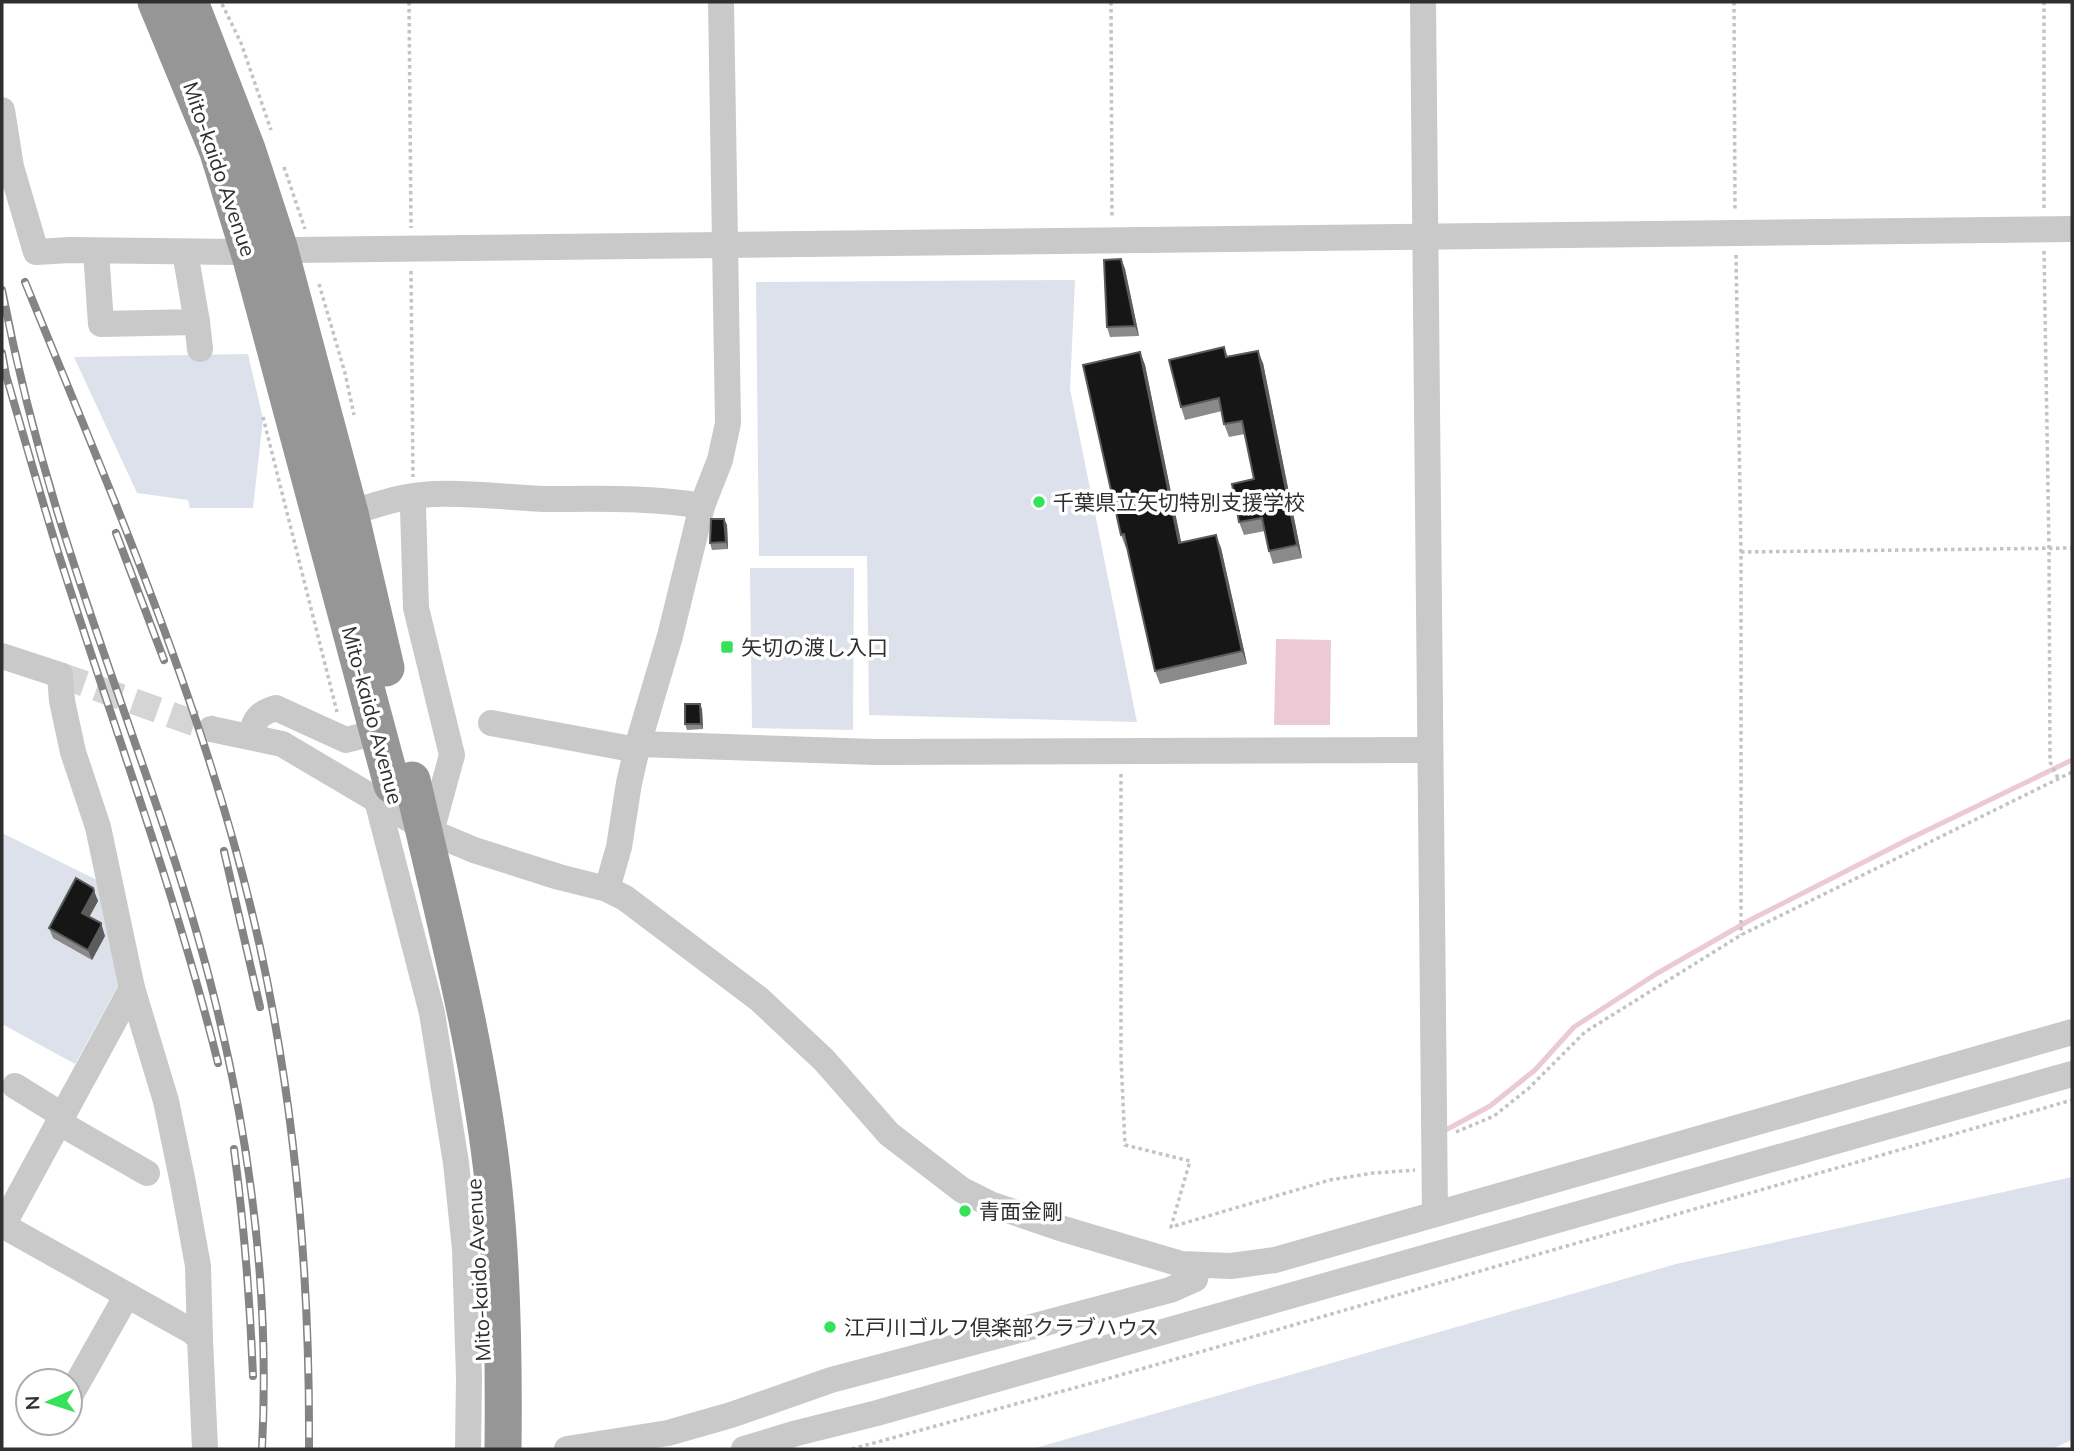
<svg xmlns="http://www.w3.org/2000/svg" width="2074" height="1451" font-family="Mulish,'Noto Sans JP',sans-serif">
	<rect width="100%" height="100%" fill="#fff"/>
	<g fill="#dde1ec">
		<polygon points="1075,280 1070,389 1137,722 869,715 867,556 759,556 756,282"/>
		<polygon points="248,354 263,419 253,508 190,508 188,500 137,493 74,357"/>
		<polygon points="750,568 854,568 853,730 752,728"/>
		<polygon points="2,833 101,882 119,984 75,1064 2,1024"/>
		<polygon points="2072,1177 2072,1440 2052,1449 1032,1449 1676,1264"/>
	</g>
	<polygon fill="#ebcad5" points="1276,639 1331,640 1330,725 1274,725"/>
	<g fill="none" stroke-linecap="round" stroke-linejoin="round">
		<polyline stroke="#ebcad5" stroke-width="5" points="1444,1131 1490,1106 1535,1070 1574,1027 1656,974 1752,919 1909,839 2072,760"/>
		<polyline stroke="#d5d5d5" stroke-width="26" stroke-dasharray="26 13" stroke-linecap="butt" points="60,675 211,729"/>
		<g stroke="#c3c3c3" stroke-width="3.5" stroke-dasharray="3.5 3.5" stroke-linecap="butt">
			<polyline points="409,2 411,228"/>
			<polyline points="1111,2 1112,218"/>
			<polyline points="1734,2 1735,212"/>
			<polyline points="222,4 241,43 271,130"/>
			<polyline points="284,167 305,229"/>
			<polyline points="2044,208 2044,2"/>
			<polyline points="2044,251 2049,549 2050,762 2058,778"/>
			<polyline points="1736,255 1741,552 1741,935"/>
			<polyline points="411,271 413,477"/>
			<polyline points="319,284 345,373 354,415"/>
			<polyline points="263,417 337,712"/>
			<polyline points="1741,552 2072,548"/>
			<polyline points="1121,774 1121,1059 1125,1145 1190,1161 1171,1227 1330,1180 1373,1173 1415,1170"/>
			<polyline points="1456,1132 1494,1116 1529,1088 1585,1032 1741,935 2072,772"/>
			<polyline points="852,1449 1103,1380 2072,1100"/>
		</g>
		<g stroke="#c9c9c9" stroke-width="26">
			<polyline points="1423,2 1435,1214"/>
			<polyline points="2,110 11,167 36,252 70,250 237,252"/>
			<polyline points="293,250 2072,229"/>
			<polyline points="96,251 101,324 197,322 185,252"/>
			<polyline points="197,322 200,349"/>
			<polyline points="413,508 416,608 452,755 431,832"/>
			<path d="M350 513C378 504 404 495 434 494 471 492 509 498 546 499 599 499 651 497 702 506"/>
			<polyline points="2,656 60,675 62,701 73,752 98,827 132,988 166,1101 183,1183 198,1266 200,1339"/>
			<polyline points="491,723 637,750"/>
			<polyline points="211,729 282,744 431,832 474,850 559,877 607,889 625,898 759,999 824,1060 889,1134 962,1190 990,1204 1060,1228 1181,1264 1231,1266 1275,1260 2072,1032"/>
			<path d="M251 736C254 719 259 713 276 708L346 740 378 732"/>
			<polyline points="638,744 875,752 1430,750"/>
			<polyline points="377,800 432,1013 456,1163 465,1249 469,1377 468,1449"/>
			<polyline points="607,889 619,847 629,783 638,744 670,636 702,506 720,460 728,423 721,2"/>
			<polyline points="15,1086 62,1115"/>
			<polyline points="58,1122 147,1173"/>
			<polyline points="2,1225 193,1332 200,1339 205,1449"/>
			<polyline points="2,1227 132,988"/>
			<polyline points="70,1396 127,1295"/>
			<polyline points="567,1449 668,1433 731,1415 831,1380 1170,1290 1195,1279 1198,1266"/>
			<polyline points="744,1449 797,1433 877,1413 2072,1074"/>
		</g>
		<g stroke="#969696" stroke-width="37">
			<polyline points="156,2 218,152 251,259 392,785"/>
			<polyline points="190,2 247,149 279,247 350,513 386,668"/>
		</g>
		<g stroke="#848484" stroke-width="8">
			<g id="rail">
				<path d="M25 282C114 500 209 717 260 947 296 1112 310 1281 309 1449"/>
				<path d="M2 290C19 378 42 466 70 552 116 696 173 838 211 985 250 1136 270 1294 262 1449"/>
				<path d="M2 353 6 375C23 434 40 494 58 552 112 723 175 890 218 1063"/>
				<polyline points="116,533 164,660"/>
				<polyline points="224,851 260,1007"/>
				<path d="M234 1149C244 1225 250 1300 253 1376"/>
			</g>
		</g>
		<use href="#rail" stroke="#fff" stroke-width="5" stroke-dasharray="16" stroke-linecap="butt"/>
		<path stroke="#969696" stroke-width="37" d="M412 780C443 915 480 1052 494 1190 503 1276 504 1363 503 1449"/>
	</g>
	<g fill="#8a8a8a">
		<polygon points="1121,259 1125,269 1139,336 1110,337 1107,327"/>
		<polygon points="1224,347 1228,357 1263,363 1302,558 1273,564 1269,551 1265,531 1244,535 1239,522 1254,479 1245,434 1229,437 1224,424 1222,411 1185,420 1181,407"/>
		<polygon points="1140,352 1145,365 1181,543 1221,548 1247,664 1160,684 1155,671 1127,548 1126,548 1121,535"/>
		<polygon points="724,519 727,525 728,549 712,550 710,543"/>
		<polygon points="702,709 703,729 687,730 685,724"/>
		<polygon points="97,898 98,901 89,917 105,936 92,960 53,938 49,928"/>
	</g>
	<g fill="#5c5c5c">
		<polygon points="1121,259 1125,269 1139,336 1135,326"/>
		<polygon points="1258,351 1263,363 1302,558 1297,545"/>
		<polygon points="1140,352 1145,365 1184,556 1179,543"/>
		<polygon points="724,519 727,525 728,549 726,542"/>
		<polygon points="1216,535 1221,548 1247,664 1242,651"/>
		<polygon points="700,704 702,709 703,729 701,724"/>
		<polygon points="93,888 98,901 86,923 82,913"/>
		<polygon points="101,923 105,936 92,960 88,950"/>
	</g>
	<g fill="#161616" stroke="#5c5c5c" stroke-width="2">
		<polygon points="1121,259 1135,326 1107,327 1104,260"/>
		<polygon points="1224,347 1226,357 1258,351 1297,545 1269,551 1262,518 1239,522 1232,484 1254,479 1242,421 1224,424 1219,398 1181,407 1169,360"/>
		<polygon points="1140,352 1179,543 1216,535 1242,651 1155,671 1124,534 1121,535 1083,365"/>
		<polygon points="711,519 724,519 726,542 710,543"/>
		<polygon points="685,704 700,704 701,724 685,724"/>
		<polygon points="76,878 93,888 94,891 82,913 101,923 101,926 88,950 49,928"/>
	</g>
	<g fill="#35e25a" stroke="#fff" stroke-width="2.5">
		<circle cx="1039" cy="502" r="7"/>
		<rect x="720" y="640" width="14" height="14" rx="3.5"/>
		<circle cx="965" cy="1211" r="7"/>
		<circle cx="830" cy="1327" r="7"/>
	</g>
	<g text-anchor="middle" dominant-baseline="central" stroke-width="7" stroke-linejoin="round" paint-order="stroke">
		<g font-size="21" fill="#2f2f2f" stroke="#fff">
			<text transform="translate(220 169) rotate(71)">Mito-kaido Avenue</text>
			<text transform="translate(373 715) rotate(75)">Mito-kaido Avenue</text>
			<text transform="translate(478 1270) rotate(-93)">Mito-kaido Avenue</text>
		</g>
		<g font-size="21" fill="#2f2f2f" stroke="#fff" text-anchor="start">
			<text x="1053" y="502">千葉県立矢切特別支援学校</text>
			<text x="741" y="647">矢切の渡し入口</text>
			<text x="979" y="1211">青面金剛</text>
			<text x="844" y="1327">江戸川ゴルフ倶楽部クラブハウス</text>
		</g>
	</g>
	<rect width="2074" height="1451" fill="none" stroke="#2f2f2f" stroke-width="7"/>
	<g transform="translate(49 1402) rotate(267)"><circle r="33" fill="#ffffff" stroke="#acacac" stroke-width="2"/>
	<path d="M0-5L12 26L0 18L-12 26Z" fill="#35e25a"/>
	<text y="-10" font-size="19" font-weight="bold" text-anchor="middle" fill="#2f2f2f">N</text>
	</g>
</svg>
